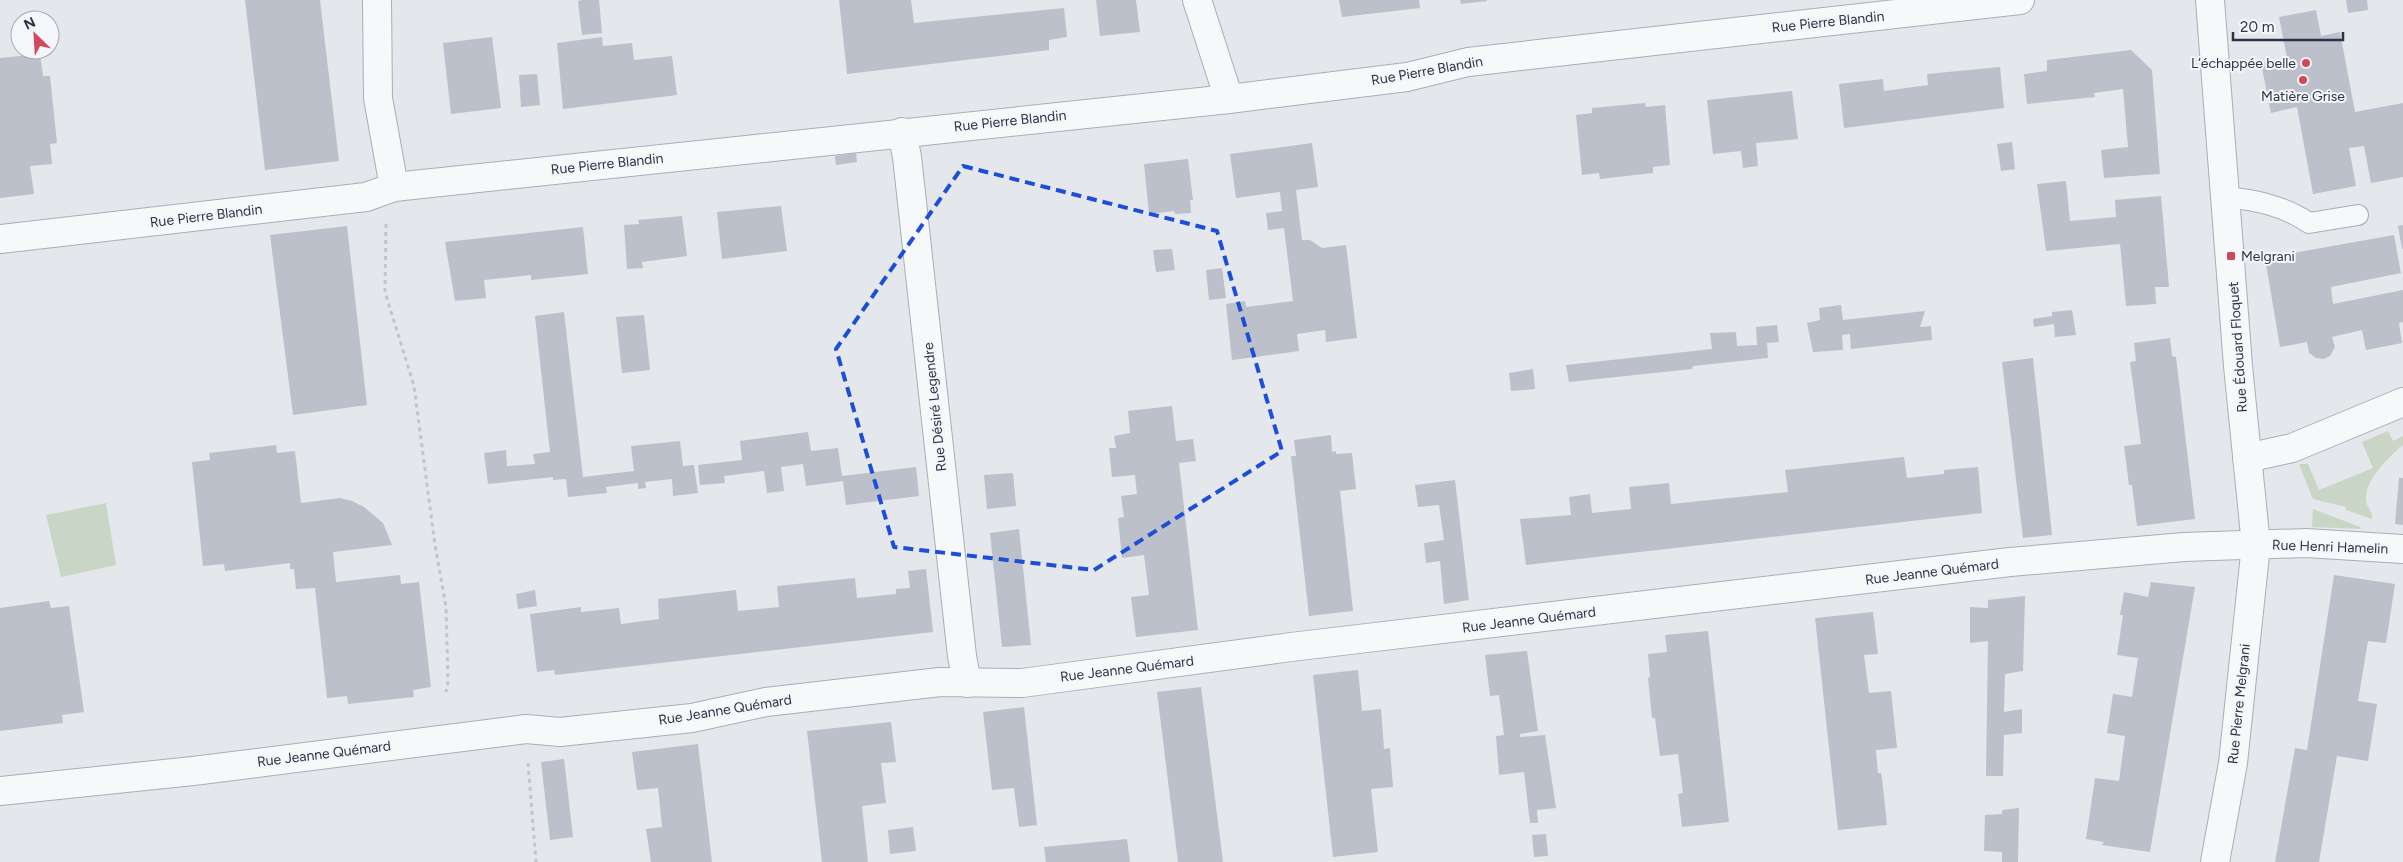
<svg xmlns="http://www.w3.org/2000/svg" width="2403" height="862" font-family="Figtree,sans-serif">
	<rect width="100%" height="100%" fill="#e4e7ec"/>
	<g fill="#c9d6c5">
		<path d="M2388 431 2393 441 2403 436V445C2389 457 2364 480 2366 501 2367 508 2373 511 2372 519L2346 510V507L2313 499 2299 464H2308L2319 490 2373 468 2362 442Z"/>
		<polygon points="106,503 116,565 61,577 46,515"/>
		<polygon points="2313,509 2360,527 2361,529 2312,527"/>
	</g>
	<g fill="#bbc0ca">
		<polygon points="245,0 320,0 339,161 265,170"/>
		<polygon points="582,0 599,0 602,33 582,35 578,1"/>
		<polygon points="839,0 911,0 914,23 1064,8 1067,37 1049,40 1049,50 847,74"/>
		<polygon points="1096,0 1136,0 1140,32 1100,36"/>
		<polygon points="1339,0 1419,0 1420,8 1342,17"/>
		<polygon points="1460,0 1487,0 1487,1 1461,4"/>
		<polygon points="2346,0 2367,0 2368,10 2348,13"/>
		<polygon points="2316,10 2321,36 2340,32 2355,112 2403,103 2403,177 2371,183 2364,146 2349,148 2356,186 2313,194 2297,107 2271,113 2261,63 2287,58 2279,17"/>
		<polygon points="492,37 501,108 451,114 443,43"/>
		<polygon points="602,37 603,46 632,43 634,60 672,56 677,95 563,109 557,43"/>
		<polygon points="2131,50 2152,70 2160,174 2104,178 2101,150 2128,147 2123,89 2094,93 2095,97 2027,104 2024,74 2047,71 2047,60"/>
		<polygon points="40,54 43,76 50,76 57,143 50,144 52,164 30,166 34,194 0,198 0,58"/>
		<polygon points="2000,67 2004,108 1844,128 1839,84 1883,79 1884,91 1928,85 1927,74"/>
		<polygon points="537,74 540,105 521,107 519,75"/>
		<polygon points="1792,91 1798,139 1756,143 1758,166 1743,168 1741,151 1713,154 1707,100"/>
		<polygon points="1645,103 1646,107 1665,105 1670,165 1653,167 1653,173 1600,179 1599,173 1582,175 1576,115 1592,113 1592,108"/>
		<polygon points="2012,142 2015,169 2001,171 1997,144"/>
		<polygon points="1312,143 1318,187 1296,190 1302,240 1310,240 1322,248 1346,245 1357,338 1326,342 1325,330 1297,334 1299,351 1232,360 1226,304 1245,301 1246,307 1293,301 1284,228 1268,230 1266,213 1282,211 1280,192 1236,198 1230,154"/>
		<polygon points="856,153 857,162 836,165 835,156"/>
		<polygon points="1188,159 1193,200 1190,200 1191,213 1175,214 1174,211 1149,214 1144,164"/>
		<polygon points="2066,181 2070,221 2116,217 2115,200 2161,196 2169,287 2155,287 2156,304 2126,306 2120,244 2046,251 2037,184"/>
		<polygon points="781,206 787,251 722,259 717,212"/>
		<polygon points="682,216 687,256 642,262 643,268 627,269 624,225 639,224 638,220"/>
		<polygon points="2403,225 2403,249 2402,249 2398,226"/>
		<polygon points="347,226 367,405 293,415 270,235"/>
		<polygon points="583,227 588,274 531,280 531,275 484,280 486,298 455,301 445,242"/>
		<polygon points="2394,235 2401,273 2331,287 2333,304 2403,290 2403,322 2399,323 2402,343 2366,350 2362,330 2332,337 2335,347 2330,356 2324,359 2316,358 2309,353 2307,342 2280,347 2265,258"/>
		<polygon points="1172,249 1175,270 1156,272 1153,250"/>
		<polygon points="1222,268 1226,298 1209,300 1206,270"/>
		<polygon points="1841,305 1843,320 1925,311 1920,327 1931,326 1932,340 1851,349 1850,334 1842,335 1843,350 1813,352 1807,323 1820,320 1819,308"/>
		<polygon points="2072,310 2076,335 2055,337 2054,324 2034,327 2033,319 2052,316 2052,312"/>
		<polygon points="564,312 583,477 634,471 631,446 680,441 683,466 694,465 698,493 673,496 672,479 645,482 646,488 638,489 638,483 606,487 607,493 568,497 566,479 553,480 553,477 488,484 484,453 506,450 507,466 535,464 533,454 550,452 535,316"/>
		<polygon points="644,315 650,370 622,373 616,317"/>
		<polygon points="1777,325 1779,342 1767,343 1768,358 1693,366 1692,369 1569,382 1566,365 1712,349 1710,333 1736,332 1737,346 1757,345 1756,327"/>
		<polygon points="2170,338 2172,356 2176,357 2195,519 2137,526 2132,485 2129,485 2124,446 2141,444 2130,362 2136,361 2134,343"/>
		<polygon points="2033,358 2052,535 2023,538 2002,362"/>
		<polygon points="1533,369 1535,389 1511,391 1509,373"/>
		<polygon points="1172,406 1176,441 1193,439 1196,461 1179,463 1198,630 1136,637 1131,597 1149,595 1144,555 1122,558 1118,518 1124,517 1121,496 1137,494 1135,475 1112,477 1109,448 1116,448 1114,436 1130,433 1128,411"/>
		<polygon points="808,432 811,451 838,448 842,476 916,467 919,496 846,505 843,481 806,486 803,464 781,467 784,491 767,493 764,471 724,476 725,483 700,485 698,465 742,460 740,441"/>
		<polygon points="1331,435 1332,452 1336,451 1336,454 1352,453 1356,489 1340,491 1353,611 1309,616 1291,456 1296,456 1294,440"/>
		<polygon points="276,445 277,453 295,451 301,503 340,498 352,501 364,507 383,523 392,545 333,552 336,582 400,575 401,584 419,582 431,687 413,690 414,697 348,704 347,696 327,698 315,588 296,589 294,569 290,569 290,563 225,571 224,564 203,566 192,462 210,460 209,453"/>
		<polygon points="1904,457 1907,478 1944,474 1944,470 1978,467 1982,513 1526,565 1520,519 1571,515 1569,497 1590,494 1592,513 1631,509 1629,487 1669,483 1671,504 1788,492 1785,470"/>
		<polygon points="1013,473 1016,506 987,509 984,475"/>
		<polygon points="2399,478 2403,478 2403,525 2395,524"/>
		<polygon points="1455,480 1469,600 1444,604 1440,561 1426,563 1424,543 1444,540 1439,505 1418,507 1415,485"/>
		<polygon points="1019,529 1031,645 1002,647 990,533"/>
		<polygon points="926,569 933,632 555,675 554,670 537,672 530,614 581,607 581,612 619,608 621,624 659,619 658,599 736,590 738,611 779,607 777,586 855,578 857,598 896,594 896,589 910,588 908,571"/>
		<polygon points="2334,575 2395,584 2386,643 2368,641 2358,701 2377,704 2368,761 2337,756 2319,862 2275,862 2295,748 2307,750"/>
		<polygon points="2151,582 2195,587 2150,852 2102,845 2104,842 2086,839 2095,778 2119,781 2125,736 2107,733 2113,694 2132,697 2138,658 2117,655 2123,615 2120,615 2124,592 2148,597"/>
		<polygon points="535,590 537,606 518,609 516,594"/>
		<polygon points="2025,596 2023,671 2005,674 2004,712 2022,709 2022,733 2004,735 2003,776 1986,776 1988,641 1970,643 1970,607 1988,608 1988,600"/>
		<polygon points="49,601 51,608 69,606 84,712 62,715 63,723 0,731 0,608"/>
		<polygon points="1873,612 1878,654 1864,655 1869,693 1891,691 1897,748 1876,750 1878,773 1881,773 1882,778 1887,825 1838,830 1815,618"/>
		<polygon points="1708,631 1729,822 1682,827 1678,794 1683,793 1678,754 1660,756 1655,718 1652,718 1648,678 1650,677 1648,654 1667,652 1665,635"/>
		<polygon points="1527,651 1538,731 1520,734 1520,737 1545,735 1556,808 1537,810 1538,823 1530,823 1524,772 1499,775 1496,736 1504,735 1499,695 1490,696 1485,655"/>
		<polygon points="1358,670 1362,711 1381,709 1384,749 1390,748 1393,787 1371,789 1378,852 1333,857 1313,675"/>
		<polygon points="1201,687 1223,862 1178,862 1157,692"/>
		<polygon points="1024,707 1037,825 1019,827 1014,788 992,790 983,712"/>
		<polygon points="891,722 896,762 881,763 886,803 862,806 868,862 822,862 807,731"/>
		<polygon points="698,744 712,862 651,862 646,829 662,827 658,788 637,790 632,752"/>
		<polygon points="564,759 573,837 550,840 541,762"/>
		<polygon points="2019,808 2018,862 2002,862 2002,852 1984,851 1985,815 2002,814 2002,810"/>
		<polygon points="913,827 916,851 890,854 888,830"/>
		<polygon points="1546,834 1548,856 1534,857 1532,835"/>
		<polygon points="1127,839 1130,862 1046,862 1044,847"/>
	</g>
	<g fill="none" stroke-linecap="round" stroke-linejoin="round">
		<g stroke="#a9aeb7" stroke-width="22">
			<path id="service" d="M2226 197C2256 200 2284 206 2309 223L2358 215"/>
		</g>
		<g stroke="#a9aeb7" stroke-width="30">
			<g id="minor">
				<polyline points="377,0 378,98 394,187"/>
				<polyline points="1197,0 1229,99"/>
				<polyline points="2210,0 2238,366 2256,545 2233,763 2215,862"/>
				<polyline points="902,132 907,157 962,656 967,683"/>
				<polyline points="0,239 366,197 394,187 1229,99 1407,77 1468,62 2020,0"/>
				<polyline points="2247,458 2292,448 2403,402"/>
				<polyline points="0,791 193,771 526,729 560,732 692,718 766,702 940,682 1022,683 1291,647 2010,562 2184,547 2306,543 2403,549"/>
			</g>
		</g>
		<g stroke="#c2c5cb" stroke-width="3" stroke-dasharray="4 4" stroke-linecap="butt">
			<polyline points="386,224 385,292 414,386 435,545 446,607 448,682 446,692"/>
			<polyline points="528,763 536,862"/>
		</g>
		<use href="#service" stroke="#f7f8fa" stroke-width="20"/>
		<use href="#minor" stroke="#f7f8fa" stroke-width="28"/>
	</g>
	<path fill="none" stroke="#1d4ed8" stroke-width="4" stroke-dasharray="10 6" stroke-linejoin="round" d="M963 166 1217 231 1282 451 1094 570 894 547 836 349Z"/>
	<g fill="#d1495b" stroke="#f4f6f9" stroke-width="2">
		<circle cx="2306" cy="63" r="5"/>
		<circle cx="2303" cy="80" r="5"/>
		<rect x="2226" y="251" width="10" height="10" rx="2.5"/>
	</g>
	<g text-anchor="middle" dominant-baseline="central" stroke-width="4" stroke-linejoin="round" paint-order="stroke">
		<g font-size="14" fill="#2b3445" stroke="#f4f6f9">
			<text transform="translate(1828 22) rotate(-6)">Rue Pierre Blandin</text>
			<text transform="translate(1427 71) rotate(-10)">Rue Pierre Blandin</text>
			<text transform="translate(1010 121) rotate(-6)">Rue Pierre Blandin</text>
			<text transform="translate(607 164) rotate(-6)">Rue Pierre Blandin</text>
			<text transform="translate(206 216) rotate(-7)">Rue Pierre Blandin</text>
			<text transform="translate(2238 347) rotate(-94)">Rue Édouard Floquet</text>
			<text transform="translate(935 407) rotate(-96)">Rue Désiré Legendre</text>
			<text transform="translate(2330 547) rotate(2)">Rue Henri Hamelin</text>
			<text transform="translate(1932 572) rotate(-7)">Rue Jeanne Quémard</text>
			<text transform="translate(1529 620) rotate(-7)">Rue Jeanne Quémard</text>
			<text transform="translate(1127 669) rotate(-7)">Rue Jeanne Quémard</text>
			<text transform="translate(2239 704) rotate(-84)">Rue Pierre Melgrani</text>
			<text transform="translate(725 710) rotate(-9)">Rue Jeanne Quémard</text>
			<text transform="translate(324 754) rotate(-7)">Rue Jeanne Quémard</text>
		</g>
		<g font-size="14" fill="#2b3445" stroke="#f4f6f9" text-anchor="end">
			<text x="2296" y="63">L’échappée belle</text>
			<text x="2303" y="96" text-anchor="middle">Matière Grise</text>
			<text x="2241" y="256" text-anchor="start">Melgrani</text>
		</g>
	</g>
	<g transform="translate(35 35) rotate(335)"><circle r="24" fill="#f4f6f9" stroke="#a4a8b1"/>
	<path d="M0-4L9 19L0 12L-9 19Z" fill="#d1495b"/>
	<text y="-8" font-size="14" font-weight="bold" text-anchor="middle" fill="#2b3445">N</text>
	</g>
	<path d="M2233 32v8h110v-8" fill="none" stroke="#2b3445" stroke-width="2.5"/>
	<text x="2240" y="32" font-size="15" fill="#2b3445" stroke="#f4f6f9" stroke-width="4" paint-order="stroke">20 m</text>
</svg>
